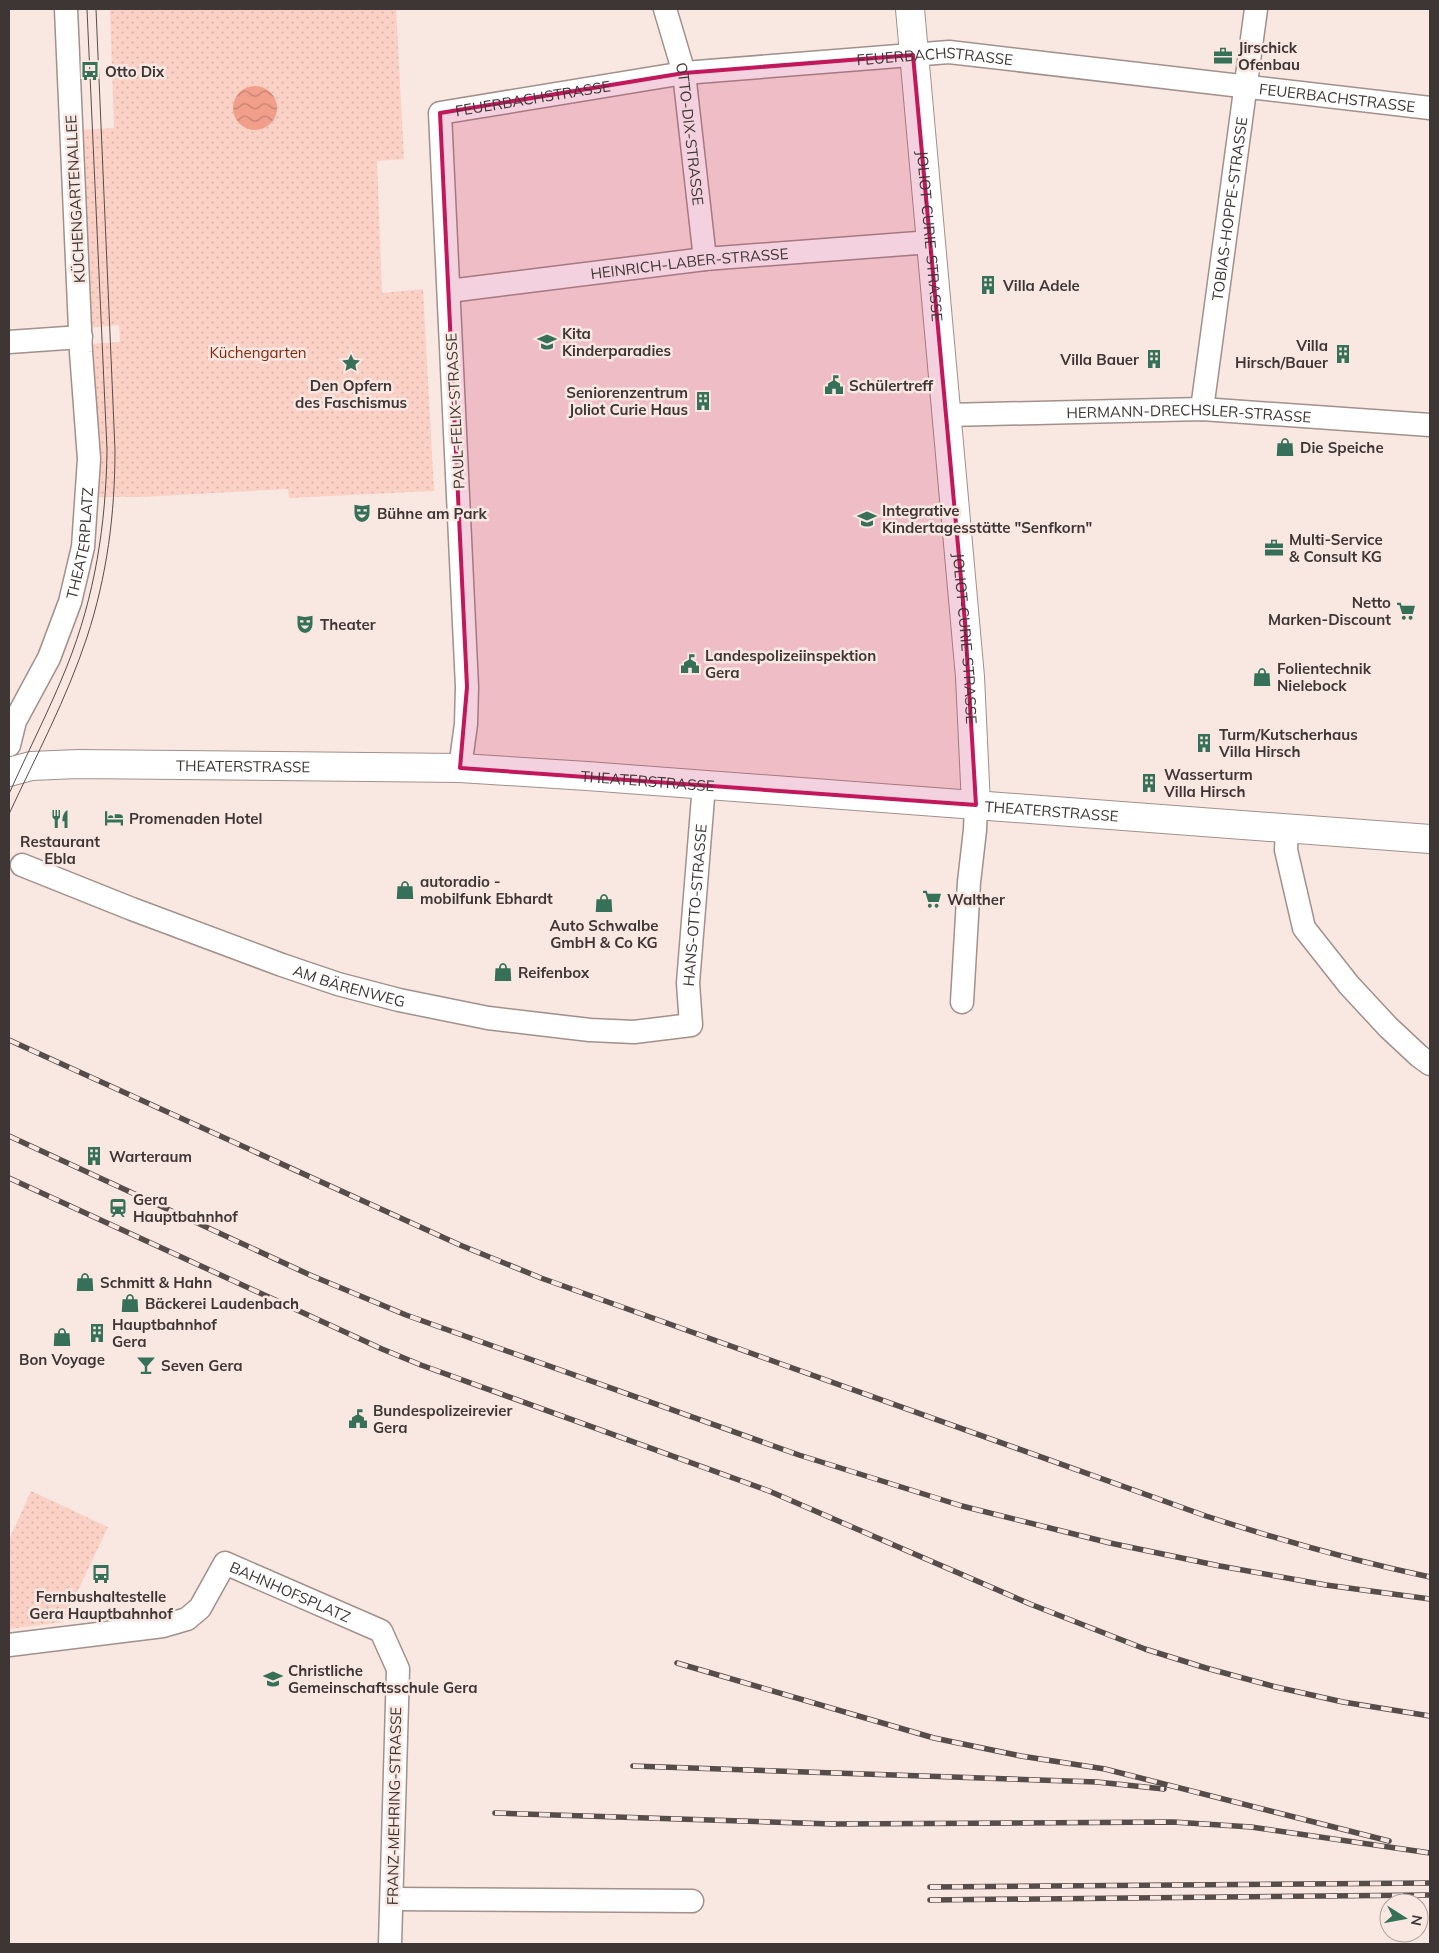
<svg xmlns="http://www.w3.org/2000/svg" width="1439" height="1953" font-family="Mulish,sans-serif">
	<defs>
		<pattern id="grass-dots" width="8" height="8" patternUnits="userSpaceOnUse" patternTransform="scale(1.25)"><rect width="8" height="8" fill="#fbd1c6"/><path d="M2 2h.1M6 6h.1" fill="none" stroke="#d8b4ab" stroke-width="1.8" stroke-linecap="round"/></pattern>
		<pattern id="water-waves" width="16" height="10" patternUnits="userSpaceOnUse" patternTransform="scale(1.25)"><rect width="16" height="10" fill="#f19e8a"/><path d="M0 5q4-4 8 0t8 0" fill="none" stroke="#c48272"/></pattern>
	</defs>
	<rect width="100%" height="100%" fill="#f9e7e2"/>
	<g fill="url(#grass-dots)">
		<polygon points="110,9 396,9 404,159 377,161 382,293 423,289 434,491 289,498 288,489 141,497 94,497 89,344 120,342 119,325 88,328 80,130 114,128"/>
		<polygon points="31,1491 108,1527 63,1622 9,1629 9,1540"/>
	</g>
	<circle fill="url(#water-waves)" cx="255" cy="108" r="22"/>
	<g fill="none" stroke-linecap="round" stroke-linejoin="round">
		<g stroke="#a1908b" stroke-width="25">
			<g id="minor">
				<path id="s1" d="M665 9 684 73 705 259"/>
				<path id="s2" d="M449 291 705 259 931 242"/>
				<polyline points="9,342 81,337"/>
				<path id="s3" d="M1202 409 1256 9"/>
				<path id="s4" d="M948 415 1202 409 1430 425"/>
				<path id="s5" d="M9 745 15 721 49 658 70 602 83 547 89 459 81 352 66 9"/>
				<path id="s6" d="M460 768 466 724 467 687 440 113 684 73 949 52 1430 108"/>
				<polyline points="1287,829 1286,850 1304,928 1349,985 1388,1027 1419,1056 1430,1064"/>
				<path id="s7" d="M22 865 132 909 282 965 338 984 399 1000 488 1018 590 1030 634 1032 691 1025 688 983 704 785"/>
				<polyline points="962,1002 969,882 975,830 976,805"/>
				<path id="s8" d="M9 1645 163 1626 187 1619 200 1608 225 1563 381 1631 398 1669 390 1944"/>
				<polyline points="392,1899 692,1901"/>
			</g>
		</g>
		<g stroke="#a1908b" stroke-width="30">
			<g id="secondary">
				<path id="s9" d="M910 9 970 677 976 805"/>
				<path id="s10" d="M9 772 31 766 78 764 460 768 587 776 1430 839"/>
			</g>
		</g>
		<use href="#minor" stroke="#fff" stroke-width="22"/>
		<use href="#secondary" stroke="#fff" stroke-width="28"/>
		<g stroke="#564d4b" stroke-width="1">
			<path d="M9 794C28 751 50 709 67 666 95 596 106 524 107 450L87 9"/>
			<path d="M9 814C36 756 67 698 87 637 107 576 115 514 115 450L96 9"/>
		</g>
		<g stroke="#564d4b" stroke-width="5.5">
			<g id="rail">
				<path d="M9 1040 460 1245 541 1278 1206 1516C1280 1540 1354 1561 1430 1577"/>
				<polyline points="9,1136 310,1275 406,1315 799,1455 962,1506 1110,1543 1220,1566 1326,1585 1430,1599"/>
				<polyline points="9,1178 382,1349 421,1365 769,1491 1030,1604 1145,1649 1206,1668 1276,1687 1343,1702 1430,1716"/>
				<polyline points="677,1663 934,1738 1021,1756 1105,1769 1389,1841"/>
				<polyline points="633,1766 1097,1782 1164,1789"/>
				<polyline points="495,1813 832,1824 1173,1822 1251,1827 1430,1853"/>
				<polyline points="930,1887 1430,1883"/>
				<polyline points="930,1900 1430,1895"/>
			</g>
		</g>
		<use href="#rail" stroke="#f9e7e2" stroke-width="4" stroke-dasharray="11" stroke-linecap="butt"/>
	</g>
	<path fill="#c2185b" fill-opacity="0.2" stroke="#c2185b" stroke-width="4" stroke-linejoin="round" d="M913 55 965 622 976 805 460 768 467 687 440 113 684 73Z"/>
	<defs>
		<g id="office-bare" transform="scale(1.5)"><path d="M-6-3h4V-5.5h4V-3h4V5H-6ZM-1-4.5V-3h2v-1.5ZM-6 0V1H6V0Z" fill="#367058" stroke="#f9e7e2" stroke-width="2.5" paint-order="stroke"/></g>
		<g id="bus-bare" transform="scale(1.5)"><path d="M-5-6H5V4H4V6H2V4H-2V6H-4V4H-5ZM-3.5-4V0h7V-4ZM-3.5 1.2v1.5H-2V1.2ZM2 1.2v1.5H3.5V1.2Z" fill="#367058" stroke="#f9e7e2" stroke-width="2.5" paint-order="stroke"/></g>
		<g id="building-bare" transform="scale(1.5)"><path d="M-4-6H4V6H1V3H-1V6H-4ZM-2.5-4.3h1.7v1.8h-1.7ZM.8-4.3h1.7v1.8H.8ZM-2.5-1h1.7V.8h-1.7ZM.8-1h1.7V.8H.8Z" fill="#367058" stroke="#f9e7e2" stroke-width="2.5" paint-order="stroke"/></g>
		<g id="school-bare" transform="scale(1.5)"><path d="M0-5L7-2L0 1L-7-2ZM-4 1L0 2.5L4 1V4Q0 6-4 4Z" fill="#367058" stroke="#f9e7e2" stroke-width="2.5" paint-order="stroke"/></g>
		<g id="sight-bare" transform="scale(1.5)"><path d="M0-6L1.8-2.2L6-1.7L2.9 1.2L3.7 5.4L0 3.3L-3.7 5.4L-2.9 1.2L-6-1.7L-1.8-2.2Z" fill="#367058" stroke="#f9e7e2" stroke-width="2.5" paint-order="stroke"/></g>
		<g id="civic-bare" transform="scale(1.5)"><path d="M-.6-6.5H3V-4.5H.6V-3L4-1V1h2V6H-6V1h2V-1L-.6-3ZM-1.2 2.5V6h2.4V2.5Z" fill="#367058" stroke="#f9e7e2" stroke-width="2.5" paint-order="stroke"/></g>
		<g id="shop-bare" transform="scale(1.5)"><path d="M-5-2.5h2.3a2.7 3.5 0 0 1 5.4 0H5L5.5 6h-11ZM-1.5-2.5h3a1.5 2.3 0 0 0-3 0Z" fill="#367058" stroke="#f9e7e2" stroke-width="2.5" paint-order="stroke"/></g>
		<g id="theatre-bare" transform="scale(1.5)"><path d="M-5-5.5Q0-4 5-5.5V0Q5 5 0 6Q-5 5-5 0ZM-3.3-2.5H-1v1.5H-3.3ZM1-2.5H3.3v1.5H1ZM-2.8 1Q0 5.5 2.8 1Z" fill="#367058" stroke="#f9e7e2" stroke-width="2.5" paint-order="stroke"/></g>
		<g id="supermarket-bare" transform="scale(1.5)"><path d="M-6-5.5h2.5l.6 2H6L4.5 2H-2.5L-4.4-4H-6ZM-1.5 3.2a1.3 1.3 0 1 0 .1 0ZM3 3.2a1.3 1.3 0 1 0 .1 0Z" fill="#367058" stroke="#f9e7e2" stroke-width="2.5" paint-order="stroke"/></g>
		<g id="hotel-bare" transform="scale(1.5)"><path d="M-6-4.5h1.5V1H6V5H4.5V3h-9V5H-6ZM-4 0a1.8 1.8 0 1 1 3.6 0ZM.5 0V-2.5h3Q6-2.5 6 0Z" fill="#367058" stroke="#f9e7e2" stroke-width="2.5" paint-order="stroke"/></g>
		<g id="restaurant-bare" transform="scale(1.5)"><path d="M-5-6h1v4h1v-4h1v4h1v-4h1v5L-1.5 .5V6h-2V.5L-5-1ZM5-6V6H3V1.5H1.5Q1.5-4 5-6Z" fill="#367058" stroke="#f9e7e2" stroke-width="2.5" paint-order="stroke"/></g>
		<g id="station-bare" transform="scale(1.5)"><path d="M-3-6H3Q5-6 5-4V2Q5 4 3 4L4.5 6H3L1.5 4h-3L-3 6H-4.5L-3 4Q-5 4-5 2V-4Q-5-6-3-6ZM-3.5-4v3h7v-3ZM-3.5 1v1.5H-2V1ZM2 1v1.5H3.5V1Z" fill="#367058" stroke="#f9e7e2" stroke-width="2.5" paint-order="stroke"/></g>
		<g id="bar-bare" transform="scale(1.5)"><path d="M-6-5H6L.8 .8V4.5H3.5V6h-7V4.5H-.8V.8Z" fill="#367058" stroke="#f9e7e2" stroke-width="2.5" paint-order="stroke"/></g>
	</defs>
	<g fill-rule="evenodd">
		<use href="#office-bare" x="1223" y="56"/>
		<use href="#bus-bare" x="90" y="71"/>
		<use href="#building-bare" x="988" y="285"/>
		<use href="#school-bare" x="547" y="342"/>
		<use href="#building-bare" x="1343" y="354"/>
		<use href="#building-bare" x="1154" y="359"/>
		<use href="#sight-bare" x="351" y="363"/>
		<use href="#civic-bare" x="834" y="385"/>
		<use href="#building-bare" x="703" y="401"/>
		<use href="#shop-bare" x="1285" y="447"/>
		<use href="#theatre-bare" x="362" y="513"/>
		<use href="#school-bare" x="867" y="519"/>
		<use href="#office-bare" x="1274" y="548"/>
		<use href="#supermarket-bare" x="1406" y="611"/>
		<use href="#theatre-bare" x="305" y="624"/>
		<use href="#civic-bare" x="690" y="664"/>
		<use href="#shop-bare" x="1262" y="677"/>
		<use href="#building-bare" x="1204" y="743"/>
		<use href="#building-bare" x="1149" y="783"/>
		<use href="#hotel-bare" x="114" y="818"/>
		<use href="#restaurant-bare" x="60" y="819"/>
		<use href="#shop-bare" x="405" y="890"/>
		<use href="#supermarket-bare" x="932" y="899"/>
		<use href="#shop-bare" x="604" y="903"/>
		<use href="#shop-bare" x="503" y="972"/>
		<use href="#building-bare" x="94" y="1156"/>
		<use href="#station-bare" x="118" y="1208"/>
		<use href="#shop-bare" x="85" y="1282"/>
		<use href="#shop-bare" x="130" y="1303"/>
		<use href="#building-bare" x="97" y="1333"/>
		<use href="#shop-bare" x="62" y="1337"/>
		<use href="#bar-bare" x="146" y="1365"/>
		<use href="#civic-bare" x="358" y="1419"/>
		<use href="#bus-bare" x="101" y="1574"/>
		<use href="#school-bare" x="273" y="1679"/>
	</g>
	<g text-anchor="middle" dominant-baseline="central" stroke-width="5" stroke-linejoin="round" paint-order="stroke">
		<g font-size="15" font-weight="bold" fill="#3d3634" stroke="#f9e7e2" text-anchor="start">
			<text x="1238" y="47">Jirschick<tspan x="1238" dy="17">Ofenbau</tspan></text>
			<text x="105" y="71">Otto Dix</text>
			<text x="1003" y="285">Villa Adele</text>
			<text x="562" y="333">Kita<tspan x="562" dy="17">Kinderparadies</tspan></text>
			<text x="1328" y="345" text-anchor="end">Villa<tspan x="1328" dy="17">Hirsch/Bauer</tspan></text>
			<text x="1139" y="359" text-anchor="end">Villa Bauer</text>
			<text x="351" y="385" text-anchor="middle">Den Opfern<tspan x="351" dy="17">des Faschismus</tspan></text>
			<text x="849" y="385">Schülertreff</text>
			<text x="688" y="392" text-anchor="end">Seniorenzentrum<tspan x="688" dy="17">Joliot Curie Haus</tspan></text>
			<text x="1300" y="447">Die Speiche</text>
			<text x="882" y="510">Integrative<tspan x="882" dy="17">Kindertagesstätte "Senfkorn"</tspan></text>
			<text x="377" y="513">Bühne am Park</text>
			<text x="1289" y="539">Multi-Service<tspan x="1289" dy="17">&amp; Consult KG</tspan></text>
			<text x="1391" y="602" text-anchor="end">Netto<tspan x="1391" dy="17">Marken-Discount</tspan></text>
			<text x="320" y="624">Theater</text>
			<text x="705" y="655">Landespolizeiinspektion<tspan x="705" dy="17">Gera</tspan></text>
			<text x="1277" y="668">Folientechnik<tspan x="1277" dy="17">Nielebock</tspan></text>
			<text x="1219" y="734">Turm/Kutscherhaus<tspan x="1219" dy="17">Villa Hirsch</tspan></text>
			<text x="1164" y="774">Wasserturm<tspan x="1164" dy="17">Villa Hirsch</tspan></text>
			<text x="129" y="818">Promenaden Hotel</text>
			<text x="60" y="841" text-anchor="middle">Restaurant<tspan x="60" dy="17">Ebla</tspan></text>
			<text x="420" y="881">autoradio -<tspan x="420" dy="17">mobilfunk Ebhardt</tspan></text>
			<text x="947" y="899">Walther</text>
			<text x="604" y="925" text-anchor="middle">Auto Schwalbe<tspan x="604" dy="17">GmbH &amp; Co KG</tspan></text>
			<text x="518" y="972">Reifenbox</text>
			<text x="109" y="1156">Warteraum</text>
			<text x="133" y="1199">Gera<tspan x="133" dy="17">Hauptbahnhof</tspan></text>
			<text x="100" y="1282">Schmitt &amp; Hahn</text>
			<text x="145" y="1303">Bäckerei Laudenbach</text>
			<text x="112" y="1324">Hauptbahnhof<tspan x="112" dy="17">Gera</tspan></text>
			<text x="62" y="1359" text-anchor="middle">Bon Voyage</text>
			<text x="161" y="1365">Seven Gera</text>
			<text x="373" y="1410">Bundespolizeirevier<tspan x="373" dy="17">Gera</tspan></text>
			<text x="101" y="1596" text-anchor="middle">Fernbushaltestelle<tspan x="101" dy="17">Gera Hauptbahnhof</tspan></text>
			<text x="288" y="1670">Christliche<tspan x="288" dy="17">Gemeinschaftsschule Gera</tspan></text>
		</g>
		<g font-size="15" fill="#3d3634" stroke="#f9e7e2">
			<text stroke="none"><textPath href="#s6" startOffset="1155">FEUERBACHSTRASSE</textPath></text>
			<text stroke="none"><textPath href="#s6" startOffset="750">FEUERBACHSTRASSE</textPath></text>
			<text stroke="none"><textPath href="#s6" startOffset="1560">FEUERBACHSTRASSE</textPath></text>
			<text stroke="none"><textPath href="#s1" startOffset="128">OTTO-DIX-STRASSE</textPath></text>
			<text transform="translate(75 199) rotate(-93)">KÜCHENGARTENALLEE</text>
			<text stroke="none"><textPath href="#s3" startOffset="202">TOBIAS-HOPPE-STRASSE</textPath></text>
			<text stroke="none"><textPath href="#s9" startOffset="228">JOLIOT-CURIE-STRASSE</textPath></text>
			<text stroke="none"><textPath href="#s2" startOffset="242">HEINRICH-LABER-STRASSE</textPath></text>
			<text transform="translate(455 411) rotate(-93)">PAUL-FELIX-STRASSE</text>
			<text stroke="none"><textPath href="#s4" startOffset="241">HERMANN-DRECHSLER-STRASSE</textPath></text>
			<text stroke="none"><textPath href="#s5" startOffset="216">THEATERPLATZ</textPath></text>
			<text stroke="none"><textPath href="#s9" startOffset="632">JOLIOT-CURIE-STRASSE</textPath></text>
			<text stroke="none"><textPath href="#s10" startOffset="235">THEATERSTRASSE</textPath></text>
			<text stroke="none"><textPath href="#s10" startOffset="640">THEATERSTRASSE</textPath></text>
			<text stroke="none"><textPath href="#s10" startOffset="1045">THEATERSTRASSE</textPath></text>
			<text stroke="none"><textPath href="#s7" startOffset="816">HANS-OTTO-STRASSE</textPath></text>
			<text stroke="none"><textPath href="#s7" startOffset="349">AM BÄRENWEG</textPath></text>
			<text stroke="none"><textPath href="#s8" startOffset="320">BAHNHOFSPLATZ</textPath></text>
			<text transform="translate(394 1806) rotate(-89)">FRANZ-MEHRING-STRASSE</text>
		</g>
		<g font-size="15" fill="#85260e" stroke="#f9e7e2">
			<text x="258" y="352">Küchengarten</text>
		</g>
	</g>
	<rect width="1439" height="1953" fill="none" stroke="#3d3634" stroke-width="20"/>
	<g transform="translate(1404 1918) rotate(101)"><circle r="24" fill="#f9e7e2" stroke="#aea09c"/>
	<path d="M0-4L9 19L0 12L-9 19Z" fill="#367058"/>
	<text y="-8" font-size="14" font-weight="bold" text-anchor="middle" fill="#3d3634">N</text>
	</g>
</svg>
